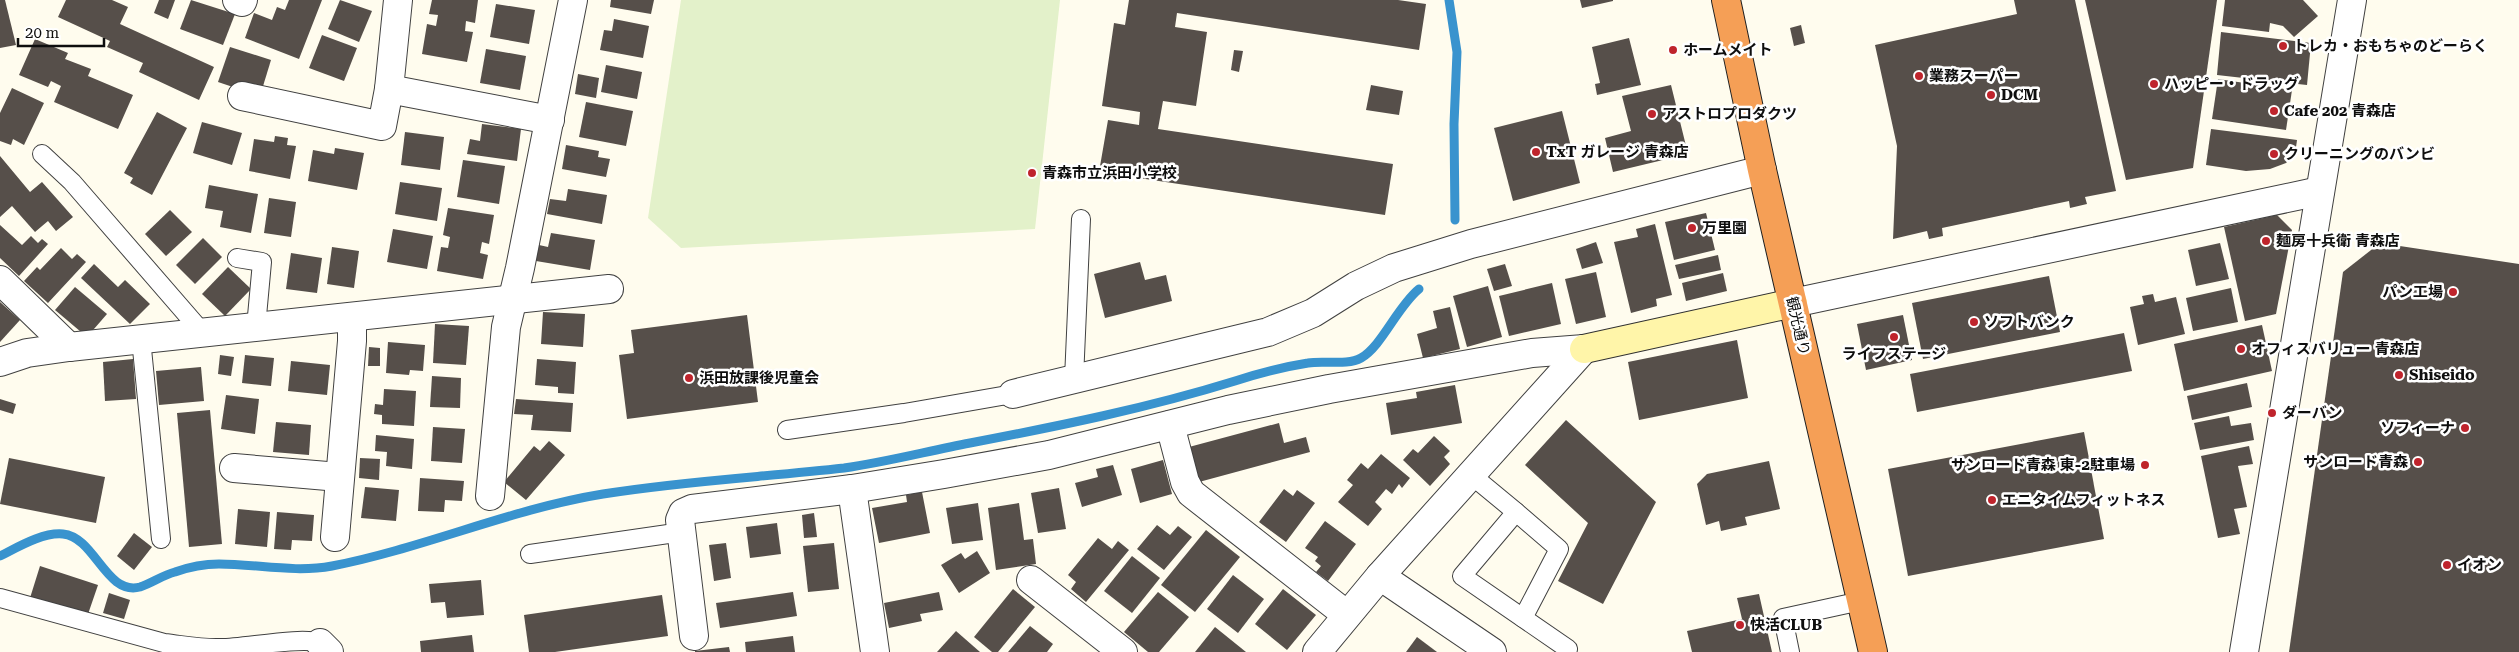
<svg xmlns="http://www.w3.org/2000/svg" width="2519" height="652" font-family="'Roboto Serif','Noto Sans JP',serif">
	<rect width="100%" height="100%" fill="#fffcee"/>
	<polygon fill="#e3f1ca" points="681,0 1060,0 1035,229 681,248 648,218"/>
	<g fill="none" stroke-linecap="round" stroke-linejoin="round">
		<g stroke="#3993ce" stroke-width="9">
			<polyline points="1449,0 1457,52 1454,124 1455,220"/>
			<path d="M0 556C18 547 43 532 63 534 95 537 106 596 140 587 152 583 163 575 175 572 189 567 205 564 219 564 257 564 294 573 332 566 424 548 511 509 603 494 683 481 764 477 844 468 886 462 928 451 970 443 1059 426 1148 408 1235 381 1259 373 1283 367 1308 363 1324 360 1347 366 1361 358 1382 346 1397 307 1419 289"/>
		</g>
	</g>
	<g fill="#564f4a">
		<polygon points="0,0 5,0 16,45 0,48"/>
		<polygon points="66,0 112,0 128,7 120,24 214,67 199,100 139,72 143,63 107,47 110,41 58,17"/>
		<polygon points="159,0 175,0 168,19 154,13"/>
		<polygon points="191,0 235,14 223,45 180,29"/>
		<polygon points="289,0 322,0 299,59 245,38 254,13 272,20 277,7 285,10"/>
		<polygon points="340,0 372,11 359,42 328,29"/>
		<polygon points="432,0 478,0 475,23 466,21 465,31 473,32 467,62 422,54 427,24 436,26 438,15 429,14"/>
		<polygon points="611,0 654,0 651,14 610,7"/>
		<polygon points="1129,0 1398,0 1426,4 1419,50 1177,13 1175,27 1207,32 1196,106 1163,101 1158,129 1393,164 1385,215 1099,172 1108,120 1139,125 1140,112 1102,106 1114,23 1125,25"/>
		<polygon points="1580,0 1613,0 1613,1 1582,8"/>
		<polygon points="2014,0 2075,0 2116,191 2085,197 2087,204 2070,208 2069,201 1942,228 1943,236 1929,239 1927,231 1893,239 1897,146 1875,45 2017,14"/>
		<polygon points="2085,0 2217,0 2193,168 2126,180"/>
		<polygon points="2225,0 2303,0 2318,16 2294,37 2283,26 2270,23 2269,32 2222,26"/>
		<polygon points="496,4 535,10 529,44 490,37"/>
		<polygon points="614,19 649,26 643,58 600,50 604,30 612,31"/>
		<polygon points="1801,25 1805,43 1794,46 1790,28"/>
		<polygon points="2221,32 2311,43 2307,85 2217,75"/>
		<polygon points="322,35 357,48 344,81 309,68"/>
		<polygon points="1629,38 1641,85 1597,95 1595,84 1600,83 1592,47"/>
		<polygon points="35,39 68,53 65,59 91,69 88,76 133,95 118,129 54,102 61,86 51,81 48,87 19,75"/>
		<polygon points="230,47 271,60 260,96 218,82"/>
		<polygon points="486,49 526,56 520,90 480,83"/>
		<polygon points="1234,50 1243,51 1239,72 1231,70"/>
		<polygon points="606,65 642,72 637,99 601,92"/>
		<polygon points="578,74 599,78 596,98 575,94"/>
		<polygon points="2218,79 2292,90 2286,130 2212,119"/>
		<polygon points="1371,85 1403,91 1399,115 1366,110"/>
		<polygon points="1671,85 1688,154 1613,172 1605,138 1631,131 1622,96"/>
		<polygon points="12,88 44,103 24,145 13,139 11,145 0,141 0,113"/>
		<polygon points="586,102 633,111 626,146 579,137"/>
		<polygon points="1562,111 1580,183 1513,201 1494,128"/>
		<polygon points="157,112 187,128 152,195 130,183 133,178 124,173"/>
		<polygon points="202,122 242,133 232,165 193,153"/>
		<polygon points="482,124 521,129 517,161 467,154 470,139 480,141"/>
		<polygon points="2211,129 2297,140 2295,155 2286,163 2270,169 2246,171 2206,165"/>
		<polygon points="405,132 444,137 440,170 401,165"/>
		<polygon points="275,136 288,138 287,145 296,146 290,179 249,171 254,139 274,142"/>
		<polygon points="566,145 599,151 598,157 610,159 606,177 562,169"/>
		<polygon points="335,148 364,153 357,190 308,181 313,150 334,154"/>
		<polygon points="0,156 30,192 42,182 73,217 56,231 48,221 35,232 12,206 0,217"/>
		<polygon points="463,160 505,166 499,204 457,197"/>
		<polygon points="400,182 442,188 437,221 395,214"/>
		<polygon points="209,185 258,194 251,233 220,227 223,211 205,208"/>
		<polygon points="568,189 607,195 602,224 547,214 550,199 566,201"/>
		<polygon points="269,198 296,202 291,237 264,233"/>
		<polygon points="448,208 494,215 489,244 482,242 480,253 488,255 483,279 437,271 441,247 448,248 450,237 443,235"/>
		<polygon points="170,210 192,232 166,256 145,234"/>
		<polygon points="1706,213 1715,250 1674,260 1665,222"/>
		<polygon points="2277,215 2292,230 2276,314 2245,321 2224,227"/>
		<polygon points="1655,224 1672,295 1656,299 1657,306 1631,313 1614,242 1638,237 1636,229"/>
		<polygon points="0,225 22,245 31,236 38,243 42,239 48,244 19,276 0,258"/>
		<polygon points="393,229 433,236 427,269 387,262"/>
		<polygon points="551,233 595,240 590,270 536,261 539,245 548,247"/>
		<polygon points="203,238 222,257 195,284 176,265"/>
		<polygon points="1596,242 1603,263 1582,269 1576,249"/>
		<polygon points="2220,243 2229,279 2196,286 2188,250"/>
		<polygon points="2380,243 2519,264 2519,652 2289,652 2343,272"/>
		<polygon points="332,247 359,251 354,288 327,284"/>
		<polygon points="61,248 72,259 77,254 86,262 48,303 24,281 37,267 40,270"/>
		<polygon points="291,253 322,258 317,293 286,289"/>
		<polygon points="1718,255 1721,270 1679,279 1675,265"/>
		<polygon points="1140,262 1145,280 1166,275 1172,301 1105,318 1094,274"/>
		<polygon points="94,264 118,287 125,280 150,304 130,324 81,278"/>
		<polygon points="1505,264 1512,286 1494,291 1487,269"/>
		<polygon points="228,267 251,289 225,316 202,294"/>
		<polygon points="1596,272 1606,317 1576,324 1565,279"/>
		<polygon points="1723,273 1727,291 1686,301 1682,283"/>
		<polygon points="2049,276 2060,332 1923,359 1912,303"/>
		<polygon points="1552,283 1561,324 1509,336 1499,296"/>
		<polygon points="1488,286 1502,337 1467,347 1453,296"/>
		<polygon points="75,287 107,314 87,337 55,310"/>
		<polygon points="2231,288 2238,322 2193,331 2186,298"/>
		<polygon points="2153,294 2155,302 2176,297 2185,334 2138,345 2130,307 2144,304 2142,296"/>
		<polygon points="0,302 20,320 0,342"/>
		<polygon points="1450,307 1460,349 1423,358 1417,334 1437,328 1433,311"/>
		<polygon points="543,312 585,314 583,347 541,344"/>
		<polygon points="747,315 758,402 627,419 619,355 634,353 631,330"/>
		<polygon points="1903,315 1912,360 1866,370 1857,324"/>
		<polygon points="435,324 469,326 466,365 433,363"/>
		<polygon points="2262,325 2272,371 2184,391 2174,344"/>
		<polygon points="2124,333 2132,371 1917,412 1910,374"/>
		<polygon points="1737,340 1748,398 1639,420 1628,362"/>
		<polygon points="388,342 425,345 423,371 410,370 409,375 386,373"/>
		<polygon points="369,347 380,348 380,366 368,366"/>
		<polygon points="220,355 234,357 231,376 218,374"/>
		<polygon points="245,355 274,358 271,386 242,383"/>
		<polygon points="133,359 136,399 105,401 103,362"/>
		<polygon points="537,359 576,362 574,394 558,393 558,387 535,385"/>
		<polygon points="291,361 330,365 327,395 288,391"/>
		<polygon points="201,367 204,401 159,405 156,371"/>
		<polygon points="432,376 461,378 460,408 430,407"/>
		<polygon points="2247,383 2252,407 2192,420 2187,396"/>
		<polygon points="1455,385 1462,423 1391,435 1386,403 1417,398 1416,392"/>
		<polygon points="384,389 416,391 414,426 382,424 382,415 374,414 375,404 383,405"/>
		<polygon points="226,395 259,399 255,434 221,429"/>
		<polygon points="0,399 16,404 13,414 0,410"/>
		<polygon points="516,399 573,403 571,432 531,430 533,415 514,414"/>
		<polygon points="210,410 222,544 189,547 177,413"/>
		<polygon points="2229,416 2231,426 2251,423 2254,440 2200,450 2194,423"/>
		<polygon points="1566,420 1656,502 1603,604 1558,581 1588,523 1525,465"/>
		<polygon points="276,422 311,425 309,455 273,452"/>
		<polygon points="1279,423 1284,443 1306,437 1310,452 1199,482 1189,447"/>
		<polygon points="433,427 465,429 462,463 431,461"/>
		<polygon points="2084,432 2104,539 1908,576 1888,469"/>
		<polygon points="376,435 414,439 412,469 386,466 387,452 375,451"/>
		<polygon points="1434,436 1450,451 1444,457 1450,464 1430,486 1403,460 1413,449 1418,453"/>
		<polygon points="549,441 565,455 526,500 504,482 534,446 540,451"/>
		<polygon points="2249,446 2253,464 2238,466 2247,507 2234,509 2240,534 2218,538 2201,456"/>
		<polygon points="1381,454 1410,478 1402,488 1399,484 1392,494 1386,489 1375,502 1382,509 1368,526 1338,502 1353,485 1347,480 1361,463 1368,469"/>
		<polygon points="9,458 105,477 96,523 0,504"/>
		<polygon points="360,458 380,459 379,480 359,478"/>
		<polygon points="1163,460 1172,494 1140,503 1131,469"/>
		<polygon points="1769,461 1780,509 1745,517 1747,525 1721,531 1719,521 1706,525 1697,484 1707,474"/>
		<polygon points="1113,465 1122,495 1082,507 1075,483 1098,477 1096,469"/>
		<polygon points="420,478 464,481 462,501 445,500 444,512 418,511"/>
		<polygon points="365,487 399,490 396,521 361,518"/>
		<polygon points="1059,488 1066,529 1038,533 1031,493"/>
		<polygon points="1284,489 1293,496 1297,490 1315,503 1286,542 1259,522"/>
		<polygon points="922,492 930,533 879,543 872,508 907,502 906,495"/>
		<polygon points="978,503 983,540 952,544 946,508"/>
		<polygon points="1019,503 1024,540 1033,539 1036,564 996,570 988,508"/>
		<polygon points="238,509 270,512 267,547 235,544"/>
		<polygon points="277,512 314,515 312,541 292,540 291,550 274,549"/>
		<polygon points="814,513 817,537 804,538 802,515"/>
		<polygon points="1325,521 1356,544 1328,581 1316,572 1321,566 1315,561 1318,557 1305,548"/>
		<polygon points="777,523 781,554 750,558 746,527"/>
		<polygon points="1157,525 1170,535 1178,526 1192,537 1164,570 1137,549"/>
		<polygon points="1206,530 1240,557 1195,612 1161,585"/>
		<polygon points="134,533 152,547 134,570 117,556"/>
		<polygon points="1098,538 1112,549 1118,541 1129,550 1086,602 1071,589 1076,582 1068,575"/>
		<polygon points="726,543 731,578 714,581 709,545"/>
		<polygon points="834,543 839,589 808,592 803,546"/>
		<polygon points="977,551 990,573 959,593 941,565 961,553 965,559"/>
		<polygon points="1132,556 1160,578 1132,613 1104,591"/>
		<polygon points="40,566 98,585 87,617 30,598"/>
		<polygon points="1233,575 1264,599 1238,633 1207,609"/>
		<polygon points="481,580 484,615 447,618 445,602 431,603 429,584"/>
		<polygon points="1013,589 1035,607 998,652 992,652 974,637"/>
		<polygon points="1283,589 1316,615 1287,650 1255,624"/>
		<polygon points="793,592 797,616 720,628 716,603"/>
		<polygon points="939,592 943,610 920,614 922,621 889,628 884,603"/>
		<polygon points="1158,592 1189,617 1159,652 1148,652 1124,632"/>
		<polygon points="109,593 130,600 124,619 103,613"/>
		<polygon points="1759,594 1772,652 1692,652 1687,631 1742,619 1737,598"/>
		<polygon points="662,595 668,636 555,652 529,652 524,615"/>
		<polygon points="1030,626 1053,644 1047,652 1008,652"/>
		<polygon points="1215,627 1246,652 1195,652"/>
		<polygon points="956,631 980,652 937,652"/>
		<polygon points="472,635 474,652 421,652 420,641"/>
		<polygon points="793,636 795,652 746,652 745,642"/>
		<polygon points="1417,637 1437,652 1406,652"/>
		<polygon points="729,647 730,652 695,652 695,651"/>
	</g>
	<g fill="none" stroke-linecap="round" stroke-linejoin="round">
		<g stroke="#414141" stroke-width="20">
			<g id="lane">
				<polyline points="42,154 72,182 202,332"/>
				<polyline points="237,258 262,262 256,327"/>
				<polyline points="141,339 161,539"/>
				<polyline points="1074,379 1081,219"/>
				<polyline points="787,430 904,413 1013,394"/>
				<polyline points="1470,474 1516,512 1462,576 1568,649"/>
				<polyline points="1516,512 1559,549 1523,618"/>
				<polyline points="530,554 682,532"/>
				<path d="M0 598 164 643C183 645 202 649 221 648 244 648 303 636 320 643"/>
				<polyline points="1790,652 1783,618 1861,601"/>
			</g>
		</g>
		<g stroke="#414141" stroke-width="30">
			<g id="street">
				<polyline points="237,0 242,2 243,0"/>
				<polyline points="398,0 389,89 550,120"/>
				<polyline points="242,96 382,126 389,89"/>
				<polyline points="0,280 69,347"/>
				<polyline points="1793,303 2320,191"/>
				<polyline points="0,362 27,353 69,347 609,289"/>
				<polyline points="1013,394 1268,332 1313,313 1356,286 1394,268 1471,244 1762,170"/>
				<polyline points="1170,425 1185,482 1191,493 1347,615"/>
				<polyline points="234,468 339,477"/>
				<polyline points="852,489 875,652"/>
				<polyline points="490,496 506,327 520,268 573,0"/>
				<polyline points="335,537 352,341 352,317"/>
				<polyline points="1380,576 1492,652"/>
				<polyline points="1031,580 1123,652"/>
				<polyline points="694,636 680,520 683,513 692,509 852,489 944,474 1049,455 1228,410 1329,389 1532,353 1584,349"/>
				<polyline points="320,643 329,652"/>
				<polyline points="1317,652 1380,576 1584,349"/>
				<polyline points="2244,652 2352,0"/>
			</g>
		</g>
		<g stroke="#303030" stroke-width="30">
			<polyline id="secondary" points="1584,349 1793,303"/>
		</g>
		<g stroke="#1f1f1f" stroke-width="30">
			<polyline id="highway" points="1726,0 1762,170 1873,652"/>
		</g>
		<use href="#lane" stroke="#fff" stroke-width="18"/>
		<use href="#street" stroke="#fff" stroke-width="28"/>
		<use href="#secondary" stroke="#fff5a9" stroke-width="28"/>
		<use href="#highway" stroke="#f59f56" stroke-width="28"/>
	</g>
	<g fill="#bf242c" stroke="#fff" stroke-width="2">
		<circle cx="2283" cy="46" r="5"/>
		<circle cx="1673" cy="50" r="5"/>
		<circle cx="1919" cy="76" r="5"/>
		<circle cx="2154" cy="84" r="5"/>
		<circle cx="1991" cy="95" r="5"/>
		<circle cx="2274" cy="111" r="5"/>
		<circle cx="1652" cy="114" r="5"/>
		<circle cx="1536" cy="152" r="5"/>
		<circle cx="2274" cy="154" r="5"/>
		<circle cx="1032" cy="173" r="5"/>
		<circle cx="1692" cy="228" r="5"/>
		<circle cx="2266" cy="241" r="5"/>
		<circle cx="2453" cy="292" r="5"/>
		<circle cx="1974" cy="322" r="5"/>
		<circle cx="1894" cy="337" r="5"/>
		<circle cx="2241" cy="349" r="5"/>
		<circle cx="2399" cy="375" r="5"/>
		<circle cx="689" cy="378" r="5"/>
		<circle cx="2272" cy="413" r="5"/>
		<circle cx="2465" cy="428" r="5"/>
		<circle cx="2418" cy="462" r="5"/>
		<circle cx="2145" cy="465" r="5"/>
		<circle cx="1992" cy="500" r="5"/>
		<circle cx="2447" cy="565" r="5"/>
		<circle cx="1740" cy="625" r="5"/>
	</g>
	<g text-anchor="middle" dominant-baseline="central" stroke-width="5" stroke-linejoin="round" paint-order="stroke">
		<g font-size="15" font-weight="bold" fill="#0e0e0e" stroke="#fff" text-anchor="start">
			<text x="2293" y="46">トレカ・おもちゃのどーらく</text>
			<text x="1683" y="50">ホームメイト</text>
			<text x="1929" y="76">業務スーパー</text>
			<text x="2164" y="84">ハッピー・ドラッグ</text>
			<text x="2001" y="95">DCM</text>
			<text x="2284" y="111">Cafe 202 青森店</text>
			<text x="1662" y="114">アストロプロダクツ</text>
			<text x="1546" y="152">TxT ガレージ 青森店</text>
			<text x="2284" y="154">クリーニングのバンビ</text>
			<text x="1042" y="173">青森市立浜田小学校</text>
			<text x="1702" y="228">万里園</text>
			<text x="2276" y="241">麺房十兵衛 青森店</text>
			<text x="2443" y="292" text-anchor="end">パン工場</text>
			<text x="1984" y="322">ソフトバンク</text>
			<text x="2251" y="349">オフィスバリュー 青森店</text>
			<text x="1894" y="354" text-anchor="middle">ライフステージ</text>
			<text x="2409" y="375">Shiseido</text>
			<text x="699" y="378">浜田放課後児童会</text>
			<text x="2282" y="413">ダーバン</text>
			<text x="2455" y="428" text-anchor="end">ソフィーナ</text>
			<text x="2408" y="462" text-anchor="end">サンロード青森</text>
			<text x="2135" y="465" text-anchor="end">サンロード青森 東-2駐車場</text>
			<text x="2002" y="500">エニタイムフィットネス</text>
			<text x="2457" y="565">イオン</text>
			<text x="1750" y="625">快活CLUB</text>
		</g>
		<g font-size="15" fill="#0e0e0e" stroke="#fff">
			<text transform="translate(1798 326) rotate(77)">観光通り</text>
		</g>
	</g>
	<path d="M18 38v8h86v-8" fill="none" stroke="#0e0e0e" stroke-width="2.5"/>
	<text x="25" y="38" font-size="15" fill="#0e0e0e" stroke="#ffffff" stroke-width="4" paint-order="stroke">20 m</text>
</svg>
